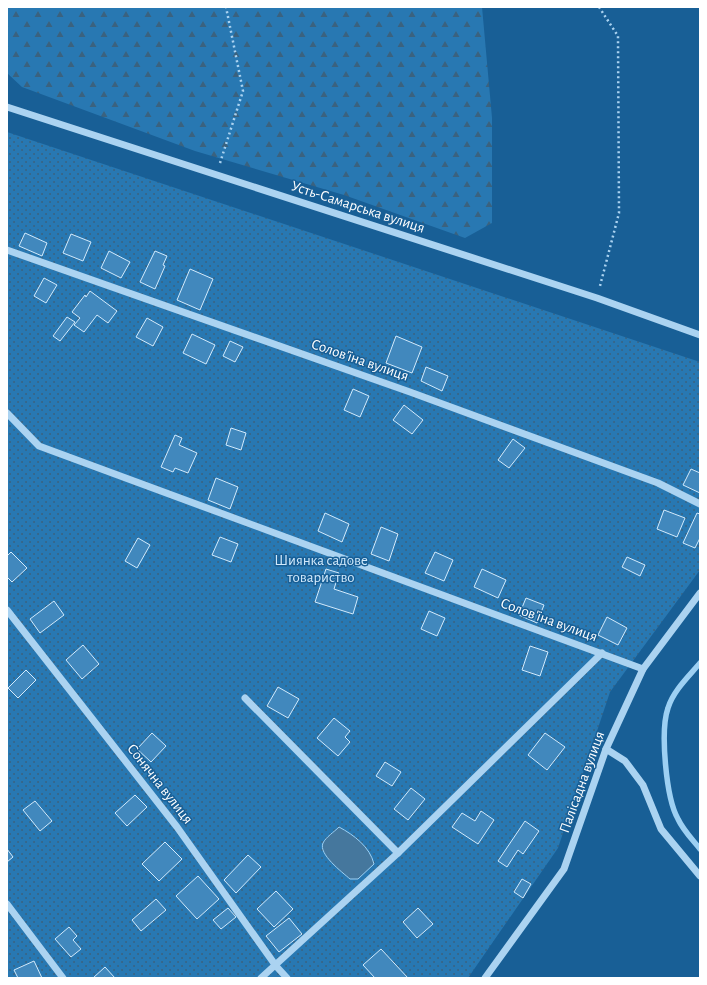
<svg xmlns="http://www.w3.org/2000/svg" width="707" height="985" font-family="'Alegreya Sans',sans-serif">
	<defs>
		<pattern id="grass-dots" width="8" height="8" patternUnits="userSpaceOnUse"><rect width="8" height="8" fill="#2878b2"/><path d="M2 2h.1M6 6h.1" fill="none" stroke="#3a627f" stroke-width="1.8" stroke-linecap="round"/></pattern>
		<pattern id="forest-firs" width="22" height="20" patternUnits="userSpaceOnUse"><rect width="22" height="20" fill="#2878b2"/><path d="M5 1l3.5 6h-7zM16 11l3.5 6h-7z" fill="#3a627f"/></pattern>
	</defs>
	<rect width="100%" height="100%" fill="#185f96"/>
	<polygon fill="url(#grass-dots)" points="7,132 700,362 700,570 610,692 558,848 468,978 7,978"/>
	<polygon fill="url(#forest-firs)" points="7,7 482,7 492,118 492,223 465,238 344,195 195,151 22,87 7,73"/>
	<path fill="#45779d" stroke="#9dd0f3" d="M339 827C354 835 370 847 374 864L358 879H350C342 872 318 854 323 843 326 837 334 832 339 827Z"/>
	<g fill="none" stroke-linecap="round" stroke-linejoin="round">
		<path stroke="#9dd0f3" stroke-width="5.5" d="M700 663C689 676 673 691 668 708 660 731 666 798 678 819 683 830 692 839 700 849"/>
	</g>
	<g fill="#4188bd" stroke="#d2eafc">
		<polygon points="25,233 47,243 42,256 19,246"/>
		<polygon points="71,234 91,242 83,261 63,253"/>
		<polygon points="109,251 130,262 121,278 101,268"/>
		<polygon points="155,251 167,256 163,265 165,266 155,289 140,282"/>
		<polygon points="190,269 213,279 200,310 177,300"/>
		<polygon points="44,278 57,285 46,303 34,296"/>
		<polygon points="90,291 117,311 108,323 97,315 84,332 74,325 80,318 72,312 85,295 86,297"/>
		<polygon points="67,317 75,322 60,341 53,336"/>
		<polygon points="147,318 163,327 153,346 136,337"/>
		<polygon points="192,334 215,345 206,364 183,353"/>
		<polygon points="396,336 422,347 412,373 386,363"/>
		<polygon points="230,341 243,347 235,362 223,356"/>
		<polygon points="426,367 448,376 442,391 421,381"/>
		<polygon points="353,389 369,396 360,417 344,410"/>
		<polygon points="404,405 423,420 412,434 393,420"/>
		<polygon points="231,428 246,433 241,450 226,445"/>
		<polygon points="175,435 182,438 179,445 197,453 188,473 175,468 173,472 161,467"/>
		<polygon points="513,439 525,448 509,468 498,460"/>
		<polygon points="691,469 700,473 700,493 683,485"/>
		<polygon points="216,478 238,487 230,509 208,500"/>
		<polygon points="664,510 685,518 677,537 657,529"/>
		<polygon points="325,513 349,524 342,542 318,531"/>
		<polygon points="697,513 700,514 700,538 695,548 683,543"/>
		<polygon points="381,527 398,534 389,561 371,554"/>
		<polygon points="220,537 238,544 231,562 212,555"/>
		<polygon points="138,538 150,545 137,568 125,561"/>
		<polygon points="11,552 27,568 12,582 7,577 7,556"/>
		<polygon points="435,552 453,560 444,581 425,573"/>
		<polygon points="627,557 645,565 640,576 622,567"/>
		<polygon points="326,569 339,573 334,589 358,597 353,614 315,602"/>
		<polygon points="482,569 506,580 498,598 474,587"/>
		<polygon points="526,598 544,605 537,623 519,615"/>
		<polygon points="54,601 64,615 40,633 30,619"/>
		<polygon points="429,611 445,618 437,636 421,629"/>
		<polygon points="607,617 627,628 618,645 598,635"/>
		<polygon points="83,645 99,664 82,679 66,660"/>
		<polygon points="530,646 548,652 540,676 522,670"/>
		<polygon points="26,670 36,680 18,698 8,688"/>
		<polygon points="278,687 299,699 288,718 267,706"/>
		<polygon points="334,718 350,731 345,737 350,742 338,756 317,738"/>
		<polygon points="152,733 166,746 151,762 137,749"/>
		<polygon points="545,733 565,747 547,770 528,755"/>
		<polygon points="385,762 401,772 392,786 376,776"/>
		<polygon points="411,788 425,799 408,820 394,809"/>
		<polygon points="135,795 147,807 127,826 115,813"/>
		<polygon points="35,801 52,821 40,831 23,810"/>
		<polygon points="481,811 494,820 478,844 452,827 462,813 475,821"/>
		<polygon points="525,821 539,831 523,854 518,850 507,867 498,861"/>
		<polygon points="165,842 182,859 159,881 142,864"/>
		<polygon points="7,849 13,857 7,862"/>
		<polygon points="248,855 261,867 236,893 224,880"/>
		<polygon points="198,876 219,899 197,919 176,896"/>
		<polygon points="522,879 531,884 523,898 514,892"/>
		<polygon points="276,891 293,909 274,927 257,909"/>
		<polygon points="156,899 166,910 141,931 132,920"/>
		<polygon points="228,908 236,917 221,929 213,920"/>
		<polygon points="418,908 433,924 417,938 403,922"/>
		<polygon points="289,918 302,934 279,952 266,936"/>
		<polygon points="69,927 77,936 73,940 81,949 71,957 55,939"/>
		<polygon points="381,949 408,978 375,978 363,965"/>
		<polygon points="34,961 42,978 18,978 14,970"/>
		<polygon points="105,967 115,978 93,978"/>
	</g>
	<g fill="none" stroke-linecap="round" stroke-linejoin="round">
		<g stroke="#abd3f1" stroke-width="2.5" stroke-dasharray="2 3" stroke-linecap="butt">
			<polyline points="599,7 618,36 619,213 600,286"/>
			<polyline points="220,163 243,91 226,7"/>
		</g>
		<g stroke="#abd3f1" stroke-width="7">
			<polyline points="7,107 597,298 700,335"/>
			<polyline points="7,250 410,392 658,483 700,504"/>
			<polyline points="7,413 39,446 643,669"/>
			<polyline points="7,610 177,827 276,966 287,978"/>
			<polyline points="245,698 398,853"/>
			<polyline points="606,749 625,761 643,785 661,829 700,876"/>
			<polyline points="7,904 63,978"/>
			<polyline points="261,978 398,853 602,653"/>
			<polyline points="485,978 564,869 606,749 643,669 700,593"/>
		</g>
	</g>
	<g text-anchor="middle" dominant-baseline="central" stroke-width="3" stroke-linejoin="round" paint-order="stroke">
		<g font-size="15" fill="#fff" stroke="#185f96">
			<text transform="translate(358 207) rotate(18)">Усть-Самарська вулиця</text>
			<text transform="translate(360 360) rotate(19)">Солов'їна вулиця</text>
			<text transform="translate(549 620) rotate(20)">Солов'їна вулиця</text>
			<text transform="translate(582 782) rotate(-70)">Палісадна вулиця</text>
			<text transform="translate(160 784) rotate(52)">Сонячна вулиця</text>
		</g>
		<g font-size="15" fill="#d2eafc" stroke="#185f96">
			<text x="321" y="560">Шиянка садове<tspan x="321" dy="17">товариство</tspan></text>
		</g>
	</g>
	<rect width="707" height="985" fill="none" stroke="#ffffff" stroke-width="16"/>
</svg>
